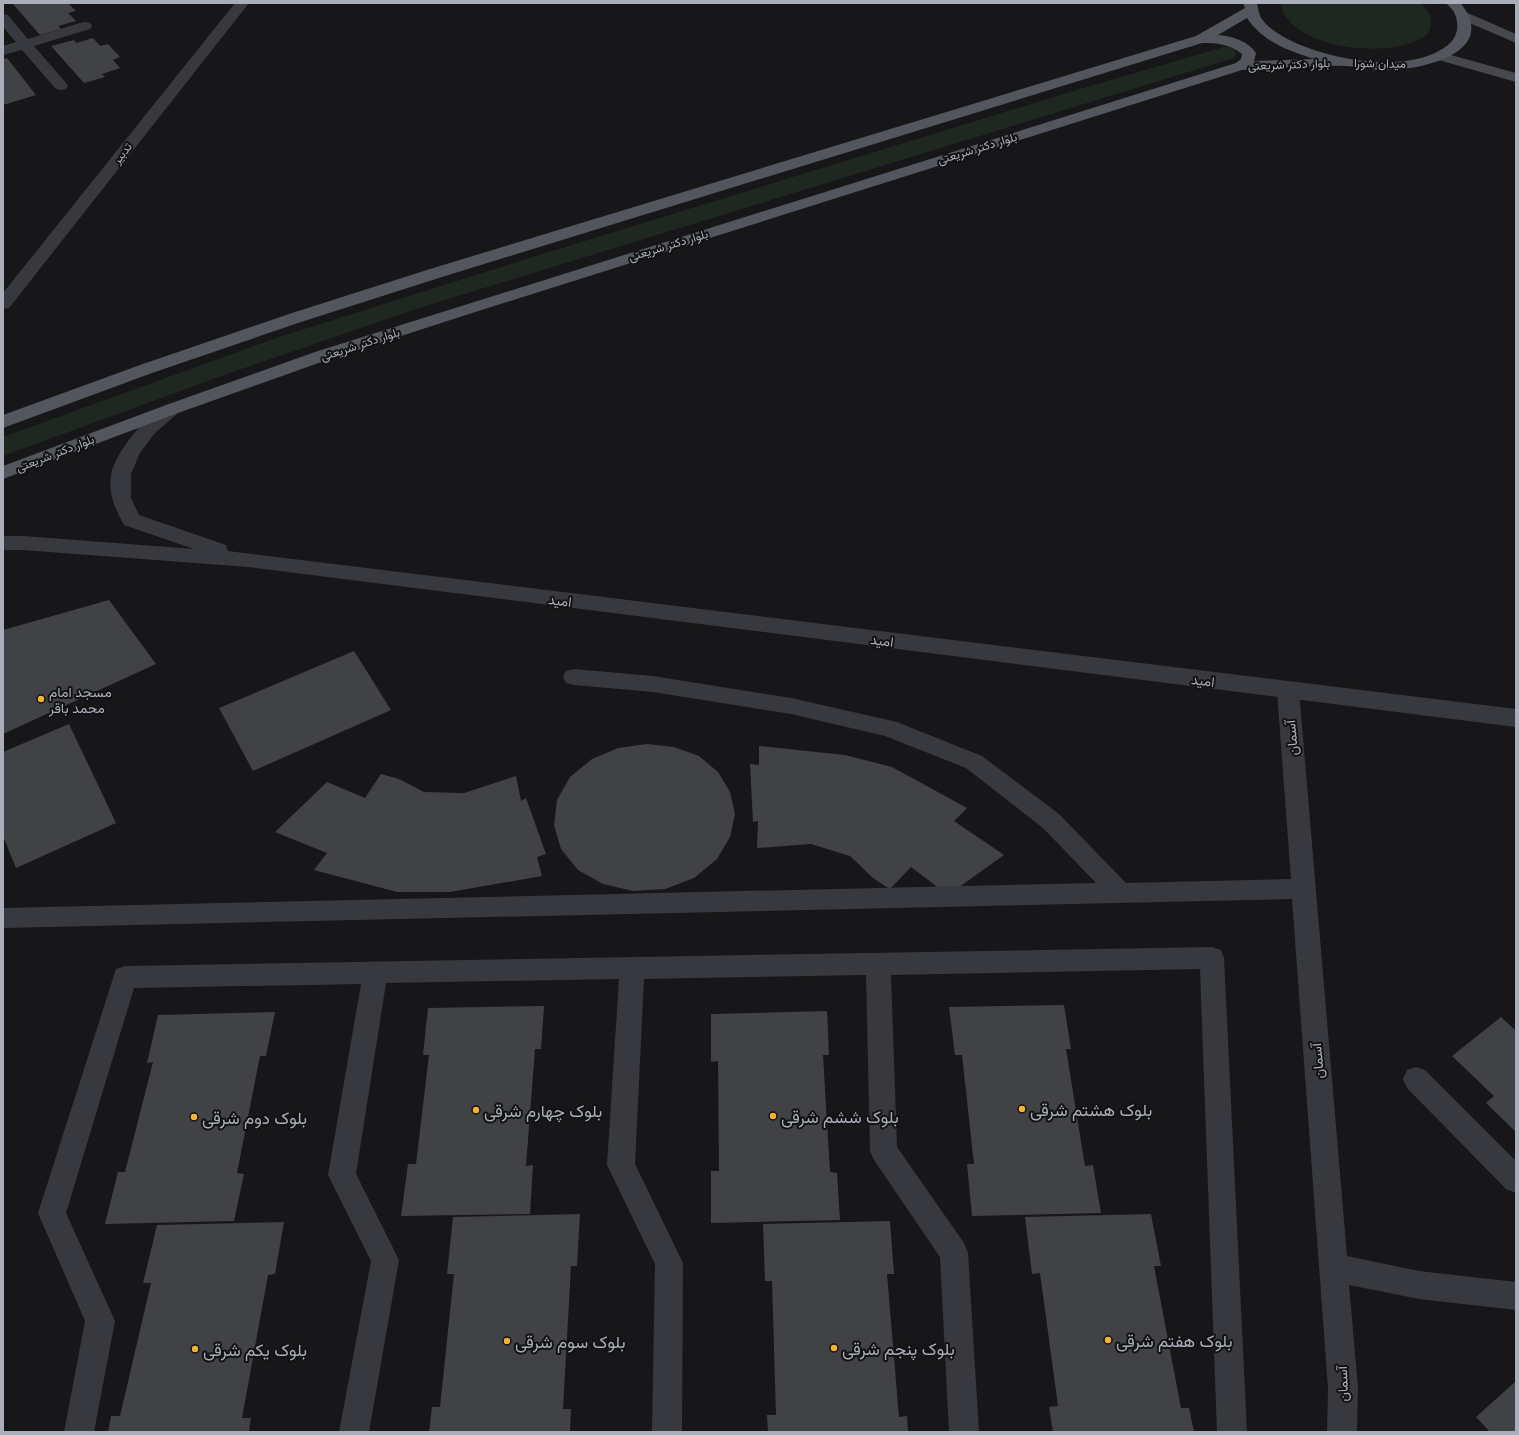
<svg xmlns="http://www.w3.org/2000/svg" width="1519" height="1435" font-family="'Noto Sans',Vazirmatn,sans-serif">
	<rect width="100%" height="100%" fill="#171719"/>
	<g fill="#1f2820">
		<path d="M1282 3H1420C1427 9 1433 16 1431 26 1430 34 1421 39 1414 42 1381 55 1319 49 1292 24 1287 18 1280 11 1282 3Z"/>
		<polygon points="1224,47 1232,47 1236,53 1234,58 419,308 221,376 3,456 3,437 276,338 536,256 1080,89"/>
	</g>
	<g fill="#414246">
		<polygon points="12,3 68,3 76,11 68,13 76,21 58,26 61,29 40,35"/>
		<polygon points="93,38 100,46 108,44 120,57 113,60 120,68 102,74 105,77 84,83 51,46 74,40 76,43"/>
		<polygon points="7,58 36,95 3,105 3,59"/>
		<polygon points="109,600 156,664 3,734 3,630"/>
		<polygon points="354,651 391,710 253,771 219,708"/>
		<polygon points="69,724 116,823 16,868 3,836 3,752"/>
		<polygon points="647,744 674,747 699,756 718,772 730,792 735,814 730,837 717,859 694,878 665,889 633,891 603,884 578,870 561,849 554,825 557,800 570,777 592,759 618,748"/>
		<polygon points="759,746 845,755 892,767 967,808 954,821 1004,855 948,895 911,867 890,889 873,878 850,856 811,844 757,848 758,821 753,822 750,764 759,765"/>
		<polygon points="381,774 399,779 424,792 464,793 516,776 521,801 526,798 546,854 537,857 542,876 450,892 397,892 314,870 327,853 275,832 327,782 365,798"/>
		<polygon points="1064,1005 1071,1049 1066,1049 1085,1166 1093,1165 1101,1213 972,1216 967,1164 974,1164 962,1055 955,1055 949,1007"/>
		<polygon points="544,1006 541,1049 535,1049 526,1166 533,1165 530,1214 401,1216 408,1164 416,1164 429,1055 423,1055 428,1008"/>
		<polygon points="827,1011 829,1055 823,1055 830,1172 837,1173 840,1220 711,1223 711,1171 719,1171 718,1061 711,1062 711,1014"/>
		<polygon points="275,1012 266,1056 260,1056 237,1173 244,1174 234,1221 105,1224 118,1172 125,1172 153,1062 147,1063 158,1015"/>
		<polygon points="1501,1017 1516,1031 1516,1132 1486,1103 1494,1096 1452,1056"/>
		<polygon points="580,1214 577,1266 571,1266 563,1409 571,1409 570,1432 429,1432 432,1407 440,1407 454,1274 447,1274 453,1217"/>
		<polygon points="1151,1214 1161,1266 1154,1266 1181,1408 1189,1408 1194,1432 1053,1432 1049,1407 1058,1406 1040,1273 1032,1274 1025,1217"/>
		<polygon points="890,1221 894,1274 887,1274 899,1417 907,1416 908,1432 768,1432 767,1415 776,1415 772,1281 765,1281 763,1224"/>
		<polygon points="284,1222 275,1274 268,1275 242,1418 251,1418 249,1432 108,1432 111,1416 120,1416 151,1283 143,1283 157,1225"/>
		<polygon points="1516,1381 1516,1432 1490,1432 1476,1417"/>
	</g>
	<g fill="none" stroke-linecap="round" stroke-linejoin="round">
		<g fill="#38393e" fill-rule="evenodd">
			<polygon points="3,14 8,15 28,39 80,23 85,22 90,23 92,26 90,29 34,46 66,83 68,86 66,89 61,90 56,89 22,50 3,55 3,46 16,42 3,27"/>
			<polygon points="574,669 653,676 791,698 897,722 982,756 1059,814 1126,883 1291,879 1277,691 1280,685 1288,683 1296,685 1299,691 1347,1256 1419,1271 1516,1282 1516,1310 1419,1299 1349,1285 1358,1388 1357,1432 1327,1432 1328,1388 1292,899 3,928 3,908 1096,883 1043,828 966,768 885,736 791,714 653,692 574,685 566,683 563,677 566,671"/>
			<polygon points="1212,947 1221,950 1224,958 1247,1432 1217,1432 1200,969 891,975 897,1147 964,1243 968,1253 979,1432 949,1432 940,1257 874,1160 870,1151 866,975 644,979 635,1164 683,1263 682,1432 652,1432 655,1264 607,1165 619,979 386,983 356,1174 399,1260 369,1432 339,1432 371,1261 328,1175 361,984 134,988 66,1213 115,1321 94,1432 64,1432 85,1321 38,1213 116,969 125,966"/>
			<polygon points="1416,1067 1425,1070 1516,1161 1516,1193 1506,1189 1407,1088 1403,1079 1407,1070"/>
		</g>
		<g fill="#38393e" fill-rule="evenodd">
			<polygon points="235,3 249,3 9,308 3,309 3,293"/>
			<path d="M172 403 178 405 181 409 178 413 155 433 140 453 131 474V498L139 515 226 545 228 551 1516 709V727L248 567 23 550H3V536H23L194 549 124 525C115 509 108 493 111 475 115 452 150 409 172 403Z"/>
		</g>
		<g fill="#46484e" fill-rule="evenodd">
			<polygon points="1463,11 1516,34 1516,43 1458,18 1456,15 1458,12"/>
			<polygon points="1440,52 1516,73 1516,82 1435,59 1433,56 1435,53"/>
		</g>
		<path fill="#54565d" fill-rule="evenodd" d="M1243 3H1257C1258 8 1259 14 1261 18 1269 30 1285 38 1298 44 1338 61 1411 74 1448 45 1458 37 1460 24 1454 12 1452 9 1449 6 1446 3H1461L1462 5C1498 53 1421 70 1387 70 1373 71 1359 66 1345 66 1311 65 1276 69 1242 70L469 314 327 360 178 413 3 479V466L166 405 315 352 1236 63 1241 59 1242 54C1230 44 1217 43 1202 43L442 277 301 322 152 373 3 428V415L140 365 289 314 430 269 1196 36 1245 8ZM1247 18C1263 42 1289 51 1315 59L1254 61 1256 53C1248 41 1232 36 1218 35Z"/>
	</g>
	<g fill="#f4b234" stroke="#121214" stroke-width="1.5">
		<circle cx="41" cy="699" r="4"/>
		<circle cx="1022" cy="1109" r="4"/>
		<circle cx="476" cy="1110" r="4"/>
		<circle cx="773" cy="1116" r="4"/>
		<circle cx="194" cy="1117" r="4"/>
		<circle cx="1108" cy="1340" r="4"/>
		<circle cx="507" cy="1341" r="4"/>
		<circle cx="834" cy="1348" r="4"/>
		<circle cx="195" cy="1349" r="4"/>
	</g>
	<g text-anchor="middle" dominant-baseline="central" stroke-width="4" stroke-linejoin="round" paint-order="stroke">
		<g font-size="12" fill="#a9aeb9" stroke="#121214">
			<text transform="translate(1380 63) rotate(1)">میدان شورا</text>
			<text transform="translate(1289 64) rotate(-2)">بلوار دکتر شریعتی</text>
			<text transform="translate(977 148) rotate(-17)">بلوار دکتر شریعتی</text>
			<text transform="translate(122 153) rotate(-52)">تدبیر</text>
			<text transform="translate(668 245) rotate(-17)">بلوار دکتر شریعتی</text>
			<text transform="translate(360 344) rotate(-18)">بلوار دکتر شریعتی</text>
			<text transform="translate(55 453) rotate(-21)">بلوار دکتر شریعتی</text>
		</g>
		<g font-size="14" fill="#a9aeb9" stroke="#121214">
			<text transform="translate(560 600) rotate(7)">امید</text>
			<text transform="translate(882 640) rotate(7)">امید</text>
			<text transform="translate(1203 680) rotate(7)">امید</text>
			<text transform="translate(1291 738) rotate(-95)">آسمان</text>
			<text transform="translate(1317 1061) rotate(-95)">آسمان</text>
			<text transform="translate(1342 1384) rotate(-92)">آسمان</text>
		</g>
		<g font-size="14" fill="#a9aeb9" stroke="#121214" text-anchor="start">
			<text x="49" y="691">مسجد امام<tspan x="49" dy="16">محمد باقر</tspan></text>
		</g>
		<g font-size="17" fill="#a9aeb9" stroke="#121214" text-anchor="start">
			<text x="1030" y="1109">بلوک هشتم شرقی</text>
			<text x="484" y="1110">بلوک چهارم شرقی</text>
			<text x="781" y="1116">بلوک ششم شرقی</text>
			<text x="202" y="1117">بلوک دوم شرقی</text>
			<text x="1116" y="1340">بلوک هفتم شرقی</text>
			<text x="515" y="1341">بلوک سوم شرقی</text>
			<text x="842" y="1348">بلوک پنجم شرقی</text>
			<text x="203" y="1349">بلوک یکم شرقی</text>
		</g>
	</g>
	<rect width="1519" height="1435" fill="none" stroke="#a9aeb9" stroke-width="8"/>
</svg>
